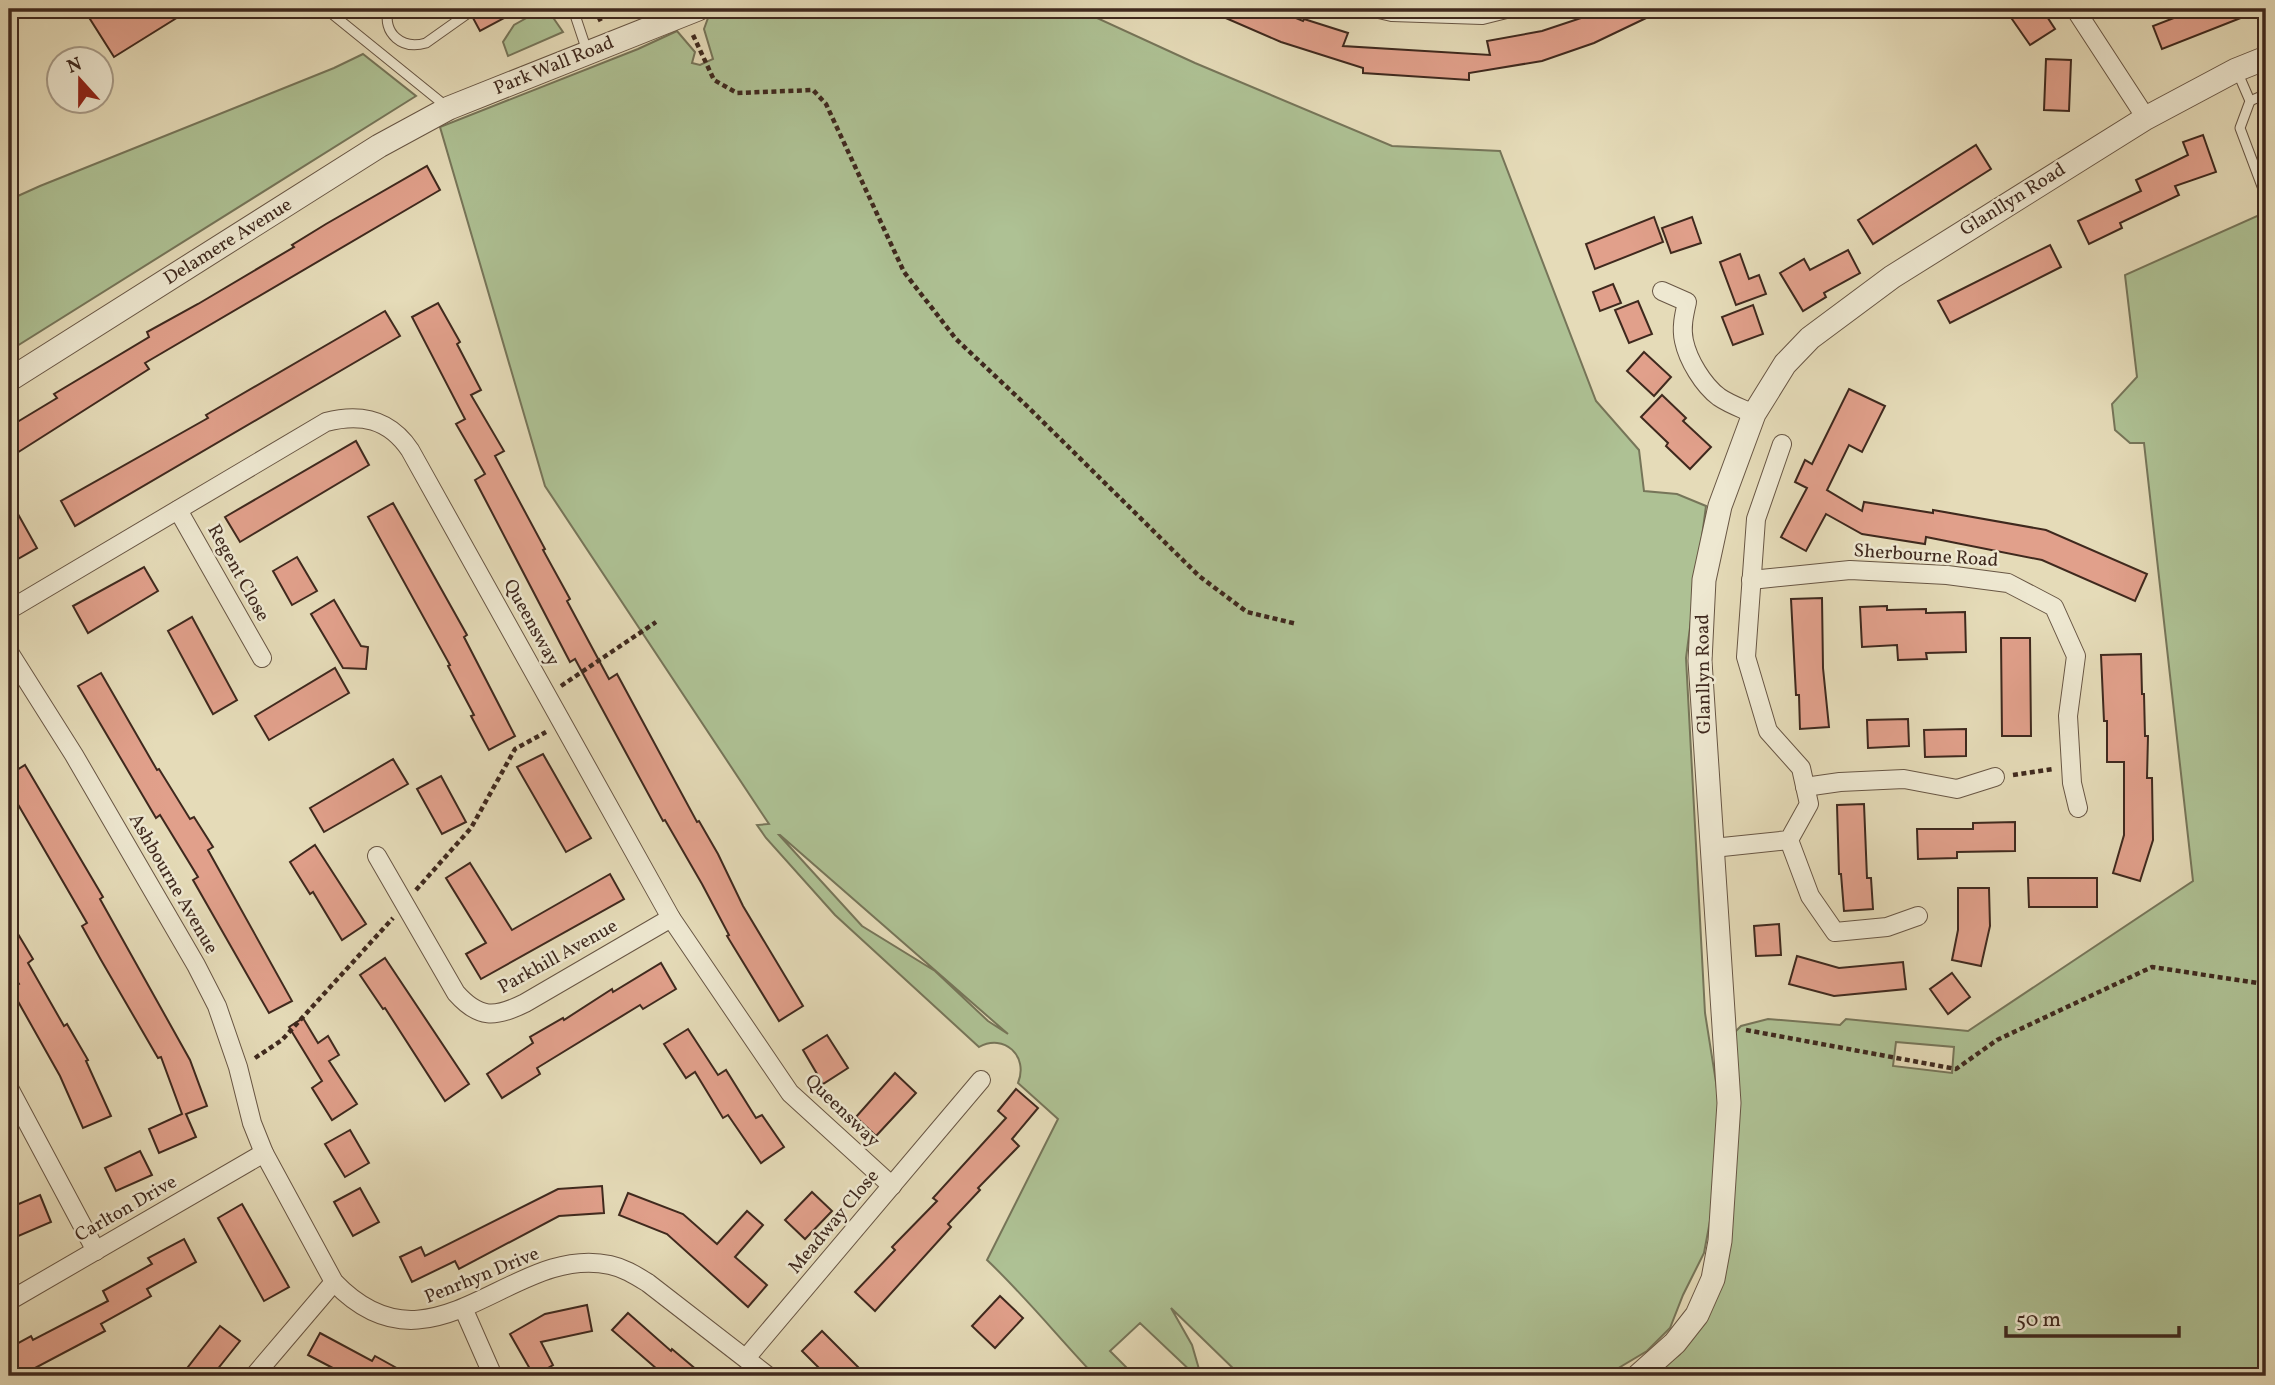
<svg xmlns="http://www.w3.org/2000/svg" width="2275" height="1385" font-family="Vollkorn,serif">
	<rect width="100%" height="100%" fill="#e5dbb8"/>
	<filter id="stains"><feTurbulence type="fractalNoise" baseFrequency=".00286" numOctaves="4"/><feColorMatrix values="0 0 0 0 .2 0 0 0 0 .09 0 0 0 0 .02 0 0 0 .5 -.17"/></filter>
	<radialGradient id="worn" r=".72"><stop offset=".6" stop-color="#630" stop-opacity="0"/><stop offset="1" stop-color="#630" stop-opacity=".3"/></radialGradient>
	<g fill="#aec194" stroke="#767559" stroke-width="2" fill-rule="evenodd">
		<path d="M731 9H1083L1086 13 1195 63 1392 146 1500 151 1596 401 1639 450 1644 491 1677 494 1706 506 1686 658 1705 1013 1719 1101 1716 1189 1704 1253 1683 1295 1670 1328 1647 1351 1605 1376H1241L1171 1308 1192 1345 1201 1376H1196L1140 1323 1110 1351 1135 1376H1095C1059 1338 1025 1296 987 1260L1058 1119 1018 1083C1029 1056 1004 1033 979 1047L835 915 766 838 757 825 769 824 545 486 440 127 638 49 677 31 695 52 692 63 700 65 713 59 704 29 708 18ZM779 835H780L1008 1034 988 1021 935 971 862 926Z"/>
		<polygon points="539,11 552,16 563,32 508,56 503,42 514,25"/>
		<polygon points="363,54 416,96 9,351 9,200 40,186 334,68"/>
		<path d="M2266 212V1376H1651L1680 1354 1697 1320 1725 1277 1729 1038 1741 1026 1768 1019 1840 1025 1846 1019 1968 1031 2193 881 2144 443H2130L2115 430 2112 404 2137 377 2125 275ZM1896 1042 1954 1047 1952 1073 1893 1066Z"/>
	</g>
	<g fill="#e1a08b" stroke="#3f291e" stroke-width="2">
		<polygon points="107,9 191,9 114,57 90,19"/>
		<polygon points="481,9 521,9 480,31 473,18"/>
		<polygon points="1205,9 1274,9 1303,21 1304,19 1348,33 1343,46 1490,55 1487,41 1542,31 1608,9 1665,9 1594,43 1542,61 1469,73 1469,80 1363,73 1363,68 1281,42"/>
		<polygon points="2005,9 2042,9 2055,29 2030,45"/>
		<polygon points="2197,9 2261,9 2261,10 2162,49 2153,26"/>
		<polygon points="2046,59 2071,60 2069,111 2044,110"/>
		<polygon points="2203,135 2216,172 2175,186 2179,195 2120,223 2122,228 2089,244 2078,221 2141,191 2136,180 2188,155 2183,142"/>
		<polygon points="1976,145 1991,169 1873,244 1858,220"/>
		<polygon points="427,166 440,190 145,363 149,369 9,458 9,427 57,398 54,394 149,337 147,332 198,304 294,247 292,245 326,224"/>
		<polygon points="1654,217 1663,242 1595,269 1586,244"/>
		<polygon points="1692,217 1701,243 1671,253 1662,228"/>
		<polygon points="2050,245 2061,267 1950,323 1938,301"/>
		<polygon points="1848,250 1860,273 1824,293 1826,297 1803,311 1780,273 1804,259 1810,270"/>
		<polygon points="1740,254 1749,279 1759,275 1766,294 1736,305 1720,262"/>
		<polygon points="1613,284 1621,303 1600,311 1593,292"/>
		<polygon points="1638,301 1652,334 1629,343 1615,310"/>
		<polygon points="438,303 460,342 457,344 481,390 471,395 504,451 495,456 545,549 543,550 570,599 567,601 609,679 617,674 697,822 699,821 718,854 743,906 803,1006 779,1021 727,936 729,935 702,884 665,820 663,821 575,659 570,662 475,480 485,474 456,424 465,419 412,317"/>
		<polygon points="1753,305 1763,334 1733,345 1722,317"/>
		<polygon points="385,311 400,336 75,526 61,501 208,418 206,415"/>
		<polygon points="1644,352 1671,377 1654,396 1627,371"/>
		<polygon points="1849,389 1885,406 1862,452 1849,445 1827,490 1862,511 1864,502 1933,513 1933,510 2046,530 2147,574 2135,601 2042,560 1926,537 1925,544 1862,534 1826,514 1806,551 1781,537 1807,488 1795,482 1805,460 1812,464"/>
		<polygon points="1662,395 1686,418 1683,421 1711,447 1690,469 1666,446 1668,443 1641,417"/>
		<polygon points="356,441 369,465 240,542 225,517"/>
		<polygon points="9,498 37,548 9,564"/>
		<polygon points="393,503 467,635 464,637 515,736 489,750 471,716 474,715 448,666 450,665 368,517"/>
		<polygon points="297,557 317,591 292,605 273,571"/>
		<polygon points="144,567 158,591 88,633 73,606"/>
		<polygon points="1822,598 1823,668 1829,727 1800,729 1799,695 1796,695 1791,599"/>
		<polygon points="334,600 361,646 368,647 366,669 343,668 311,614"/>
		<polygon points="1887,606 1887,610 1926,609 1926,613 1965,612 1966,652 1926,653 1927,659 1898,660 1897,645 1862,647 1860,607"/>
		<polygon points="192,617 237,700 213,714 168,631"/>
		<polygon points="2001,638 2030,638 2031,736 2002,736"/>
		<polygon points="2141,654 2142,694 2144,694 2145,736 2148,736 2147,778 2152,778 2153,840 2140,881 2113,873 2124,835 2124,762 2107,762 2107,721 2104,721 2101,655"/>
		<polygon points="335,668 349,693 269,740 255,716"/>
		<polygon points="101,673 157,770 159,769 190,819 194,817 213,847 208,850 292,1001 269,1013 193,880 198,877 160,815 156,818 78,686"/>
		<polygon points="1908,719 1909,746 1868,748 1867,720"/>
		<polygon points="1966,729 1966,756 1925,757 1924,730"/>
		<polygon points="543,754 591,838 566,852 517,767"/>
		<polygon points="393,759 408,784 324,832 310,808"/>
		<polygon points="25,765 103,897 100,899 190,1060 207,1106 186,1114 196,1137 159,1153 149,1129 182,1114 161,1057 158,1058 101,960 82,926 87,923 9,789 9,775"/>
		<polygon points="441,776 466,822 442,834 417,789"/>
		<polygon points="1864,804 1867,878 1871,878 1873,909 1844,911 1841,874 1839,874 1837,805"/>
		<polygon points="2015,822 2015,851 1957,852 1957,858 1918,859 1917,829 1973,829 1973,823"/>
		<polygon points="315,845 366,924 342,940 313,892 310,894 290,862"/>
		<polygon points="470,863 512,930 610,874 624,899 481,979 466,954 486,943 446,878"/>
		<polygon points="2028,878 2097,878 2097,907 2029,907"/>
		<polygon points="1958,888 1989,888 1990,926 1981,966 1952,960 1958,930"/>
		<polygon points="9,919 33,959 28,963 64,1026 67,1024 88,1060 86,1061 111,1116 83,1128 60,1076 11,989 19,984 12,973 9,975"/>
		<polygon points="1779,924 1781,955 1756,956 1754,926"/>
		<polygon points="1797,956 1839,968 1903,962 1906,989 1834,996 1789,984"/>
		<polygon points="385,958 469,1084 445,1101 385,1008 383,1009 360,975"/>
		<polygon points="661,963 676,989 643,1009 640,1005 537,1068 540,1074 502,1098 487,1074 533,1043 530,1037 563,1018 564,1020 612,989 613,992"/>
		<polygon points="1952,973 1970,997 1948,1014 1930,989"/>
		<polygon points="303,1018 318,1043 328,1036 339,1055 329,1061 357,1104 332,1120 312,1088 322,1081 289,1027"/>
		<polygon points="688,1029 718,1075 726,1070 756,1118 762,1115 784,1147 761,1163 728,1115 723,1118 695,1072 686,1078 664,1044"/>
		<polygon points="827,1035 848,1068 823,1084 803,1050"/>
		<polygon points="895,1073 916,1093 876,1136 856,1117"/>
		<polygon points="1016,1089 1038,1108 1012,1139 1019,1146 978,1188 980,1190 948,1224 951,1227 875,1311 855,1292 895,1250 892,1247 937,1201 933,1198 1006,1118 998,1111"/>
		<polygon points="350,1130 369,1163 345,1177 325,1144"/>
		<polygon points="140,1151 152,1175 116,1191 105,1168"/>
		<polygon points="602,1186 604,1213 559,1216 459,1269 455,1261 412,1282 400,1257 421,1247 425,1256 558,1189"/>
		<polygon points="360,1188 379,1222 353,1236 334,1202"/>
		<polygon points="812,1192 832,1211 805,1239 785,1220"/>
		<polygon points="628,1193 683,1214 717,1244 747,1211 763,1225 735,1257 767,1285 748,1307 667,1234 619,1215"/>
		<polygon points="40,1195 51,1222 9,1240 9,1208"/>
		<polygon points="242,1204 289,1287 264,1301 218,1218"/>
		<polygon points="184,1239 196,1262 147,1289 151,1296 101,1324 105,1331 20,1376 9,1376 9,1348 31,1336 33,1340 108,1301 103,1291 152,1264 148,1258"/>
		<polygon points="1000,1296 1023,1318 995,1348 972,1326"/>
		<polygon points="587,1305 592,1331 541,1342 553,1365 534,1376 510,1334 545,1314"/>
		<polygon points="628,1313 671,1351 672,1349 704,1376 665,1376 612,1330"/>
		<polygon points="220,1326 240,1341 212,1376 181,1376"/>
		<polygon points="822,1331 867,1376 827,1376 802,1351"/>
		<polygon points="320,1333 372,1361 375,1356 411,1376 348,1376 308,1355"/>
	</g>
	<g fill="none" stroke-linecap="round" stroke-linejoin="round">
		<g stroke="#685644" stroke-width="11">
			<g id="service">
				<polyline points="326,9 447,107"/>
				<path d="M388 9C383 34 402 50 426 43L474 9"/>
				<polyline points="573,9 587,51"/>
				<polyline points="2237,71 2250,101 2240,128 2266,197"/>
				<polyline points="2250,101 2266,94"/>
			</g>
		</g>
		<g stroke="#685644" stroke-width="20">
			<g id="minor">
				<polyline points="1379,9 1392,12 1482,15 1506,9"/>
				<polyline points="2075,9 2146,118"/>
				<path d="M1662 291 1687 302C1684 315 1681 328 1684 341 1688 360 1703 385 1719 397 1729 404 1743 409 1754 414"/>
				<polyline points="178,510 262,658"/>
				<polyline points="1751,580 1850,570 1947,575 2008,583 2054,607 2076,656 2068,716 2072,783 2078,808"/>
				<path d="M9 610 326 422C361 413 389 419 410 450L671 918 790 1093 892 1186"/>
				<path d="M9 652 74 755 196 965 217 1006 238 1067 252 1123 264 1153 334 1282C432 1385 512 1243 610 1265 624 1268 635 1275 648 1283L768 1376"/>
				<polyline points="1805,787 1840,782 1904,779 1957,789 1995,777"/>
				<polyline points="1789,840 1810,896 1835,932 1887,927 1918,916"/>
				<polyline points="1713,848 1789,840 1809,804 1801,768 1768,731 1746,657 1756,519 1782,444"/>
				<path d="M377 856 456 993C479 1019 495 1018 525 1003L671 918"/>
				<polyline points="9,1088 96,1251"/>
				<polyline points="9,1301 264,1153"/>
				<polyline points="464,1310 493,1376"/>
				<polyline points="746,1358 981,1080"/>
				<polyline points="254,1376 334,1282"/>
			</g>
		</g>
		<g stroke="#685644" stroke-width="25">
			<g id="tertiary">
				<polyline points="9,380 379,146 449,108 698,9"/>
				<polyline points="1638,1376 1675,1343 1697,1315 1713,1279 1720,1241 1729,1103 1700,661 1704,580 1720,506 1754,414 1785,364 1810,338 1892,277 2146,118 2236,70 2266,58"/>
			</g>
		</g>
		<g stroke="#3f291e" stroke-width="4.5" stroke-dasharray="5 3.5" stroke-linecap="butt">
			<polyline points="595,9 602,24"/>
			<polyline points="693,35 714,80 737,93 813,90 826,104 904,272 956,339 1029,408 1199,576 1247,612 1297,624"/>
			<polyline points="561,686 656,622"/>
			<polyline points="2013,775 2053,769"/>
			<polyline points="416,890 471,828 515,749 546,732"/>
			<polyline points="1746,1030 1956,1069 1997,1040 2152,967 2258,983 2266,987"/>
			<polyline points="255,1058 282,1040 393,918"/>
		</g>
		<use href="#service" stroke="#eee8d1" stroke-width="9"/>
		<use href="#minor" stroke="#eee8d1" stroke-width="18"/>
		<use href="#tertiary" stroke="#eee8d1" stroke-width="23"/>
	</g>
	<g text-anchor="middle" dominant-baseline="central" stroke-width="5" stroke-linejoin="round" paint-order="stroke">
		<g font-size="19" fill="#3f291e" stroke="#eee8d1">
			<text transform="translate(554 66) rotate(-22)">Park Wall Road</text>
			<text transform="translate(2013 200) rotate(-32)">Glanllyn Road</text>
			<text transform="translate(228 242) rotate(-32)">Delamere Avenue</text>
			<text transform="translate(1926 556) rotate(4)">Sherbourne Road</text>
			<text transform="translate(238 573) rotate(61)">Regent Close</text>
			<text transform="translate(531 623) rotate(61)">Queensway</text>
			<text transform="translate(1704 674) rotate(-91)">Glanllyn Road</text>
			<text transform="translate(173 884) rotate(60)">Ashbourne Avenue</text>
			<text transform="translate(558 957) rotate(-29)">Parkhill Avenue</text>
			<text transform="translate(842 1111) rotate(44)">Queensway</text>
			<text transform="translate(126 1209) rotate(-30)">Carlton Drive</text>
			<text transform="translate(834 1222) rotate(-50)">Meadway Close</text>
			<text transform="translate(482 1276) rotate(-22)">Penrhyn Drive</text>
		</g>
	</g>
	<rect width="2275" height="1385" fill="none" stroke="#e5dbb8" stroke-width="35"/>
	<rect x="10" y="10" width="2254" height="1364" fill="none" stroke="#3f291e" stroke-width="3.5"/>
	<rect x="18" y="18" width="2240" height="1350" fill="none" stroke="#3f291e" stroke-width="2"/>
	<g transform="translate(80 80) rotate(339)"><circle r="33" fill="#eee8d1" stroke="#a89c89" stroke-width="2"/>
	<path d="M0-5L12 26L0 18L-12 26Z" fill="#8f2418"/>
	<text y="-10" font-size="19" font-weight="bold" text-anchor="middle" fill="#3f291e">N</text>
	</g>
	<path d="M2006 1326v10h173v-10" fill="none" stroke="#3f291e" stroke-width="3.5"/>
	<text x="2016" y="1326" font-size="21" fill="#3f291e" stroke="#eee8d1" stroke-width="5" paint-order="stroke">50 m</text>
	<rect width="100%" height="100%" filter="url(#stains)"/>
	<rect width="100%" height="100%" fill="url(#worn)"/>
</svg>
